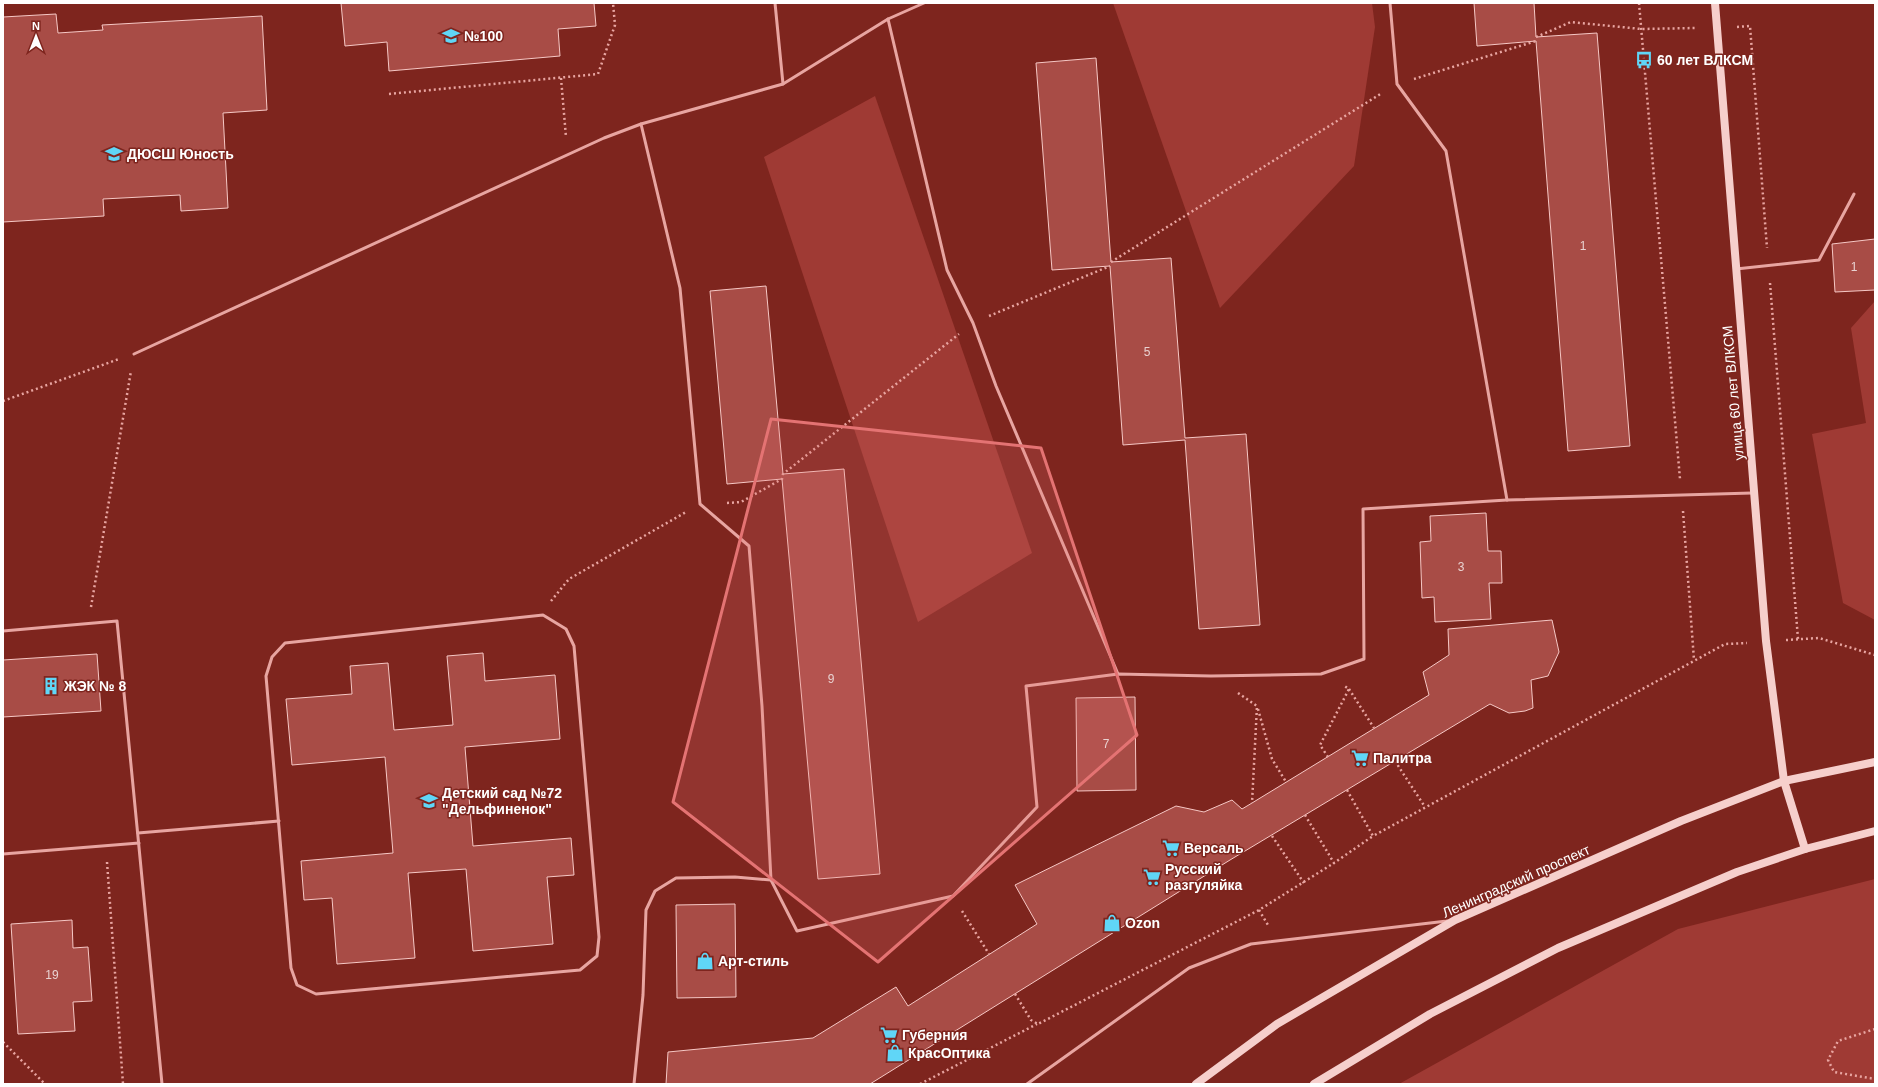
<svg xmlns="http://www.w3.org/2000/svg" width="1878" height="1087" font-family="Helvetica,sans-serif">
	<rect width="100%" height="100%" fill="#7e251e"/>
	<g fill="#9f3a34">
		<polygon points="1113,3 1372,3 1375,27 1354,166 1220,308"/>
		<polygon points="875,96 1032,553 918,622 764,157"/>
		<polygon points="1875,301 1875,620 1843,603 1812,434 1866,423 1851,328"/>
		<polygon points="1875,879 1875,1084 1399,1084 1678,929"/>
	</g>
	<g fill="#a84c46" stroke="#f6c8c5">
		<polygon points="341,3 594,3 596,26 558,29 560,56 389,71 387,42 345,46"/>
		<polygon points="1474,3 1534,3 1536,37 1597,33 1630,446 1568,451 1536,41 1477,46"/>
		<polygon points="56,14 58,33 103,30 102,25 262,16 267,110 223,113 228,208 181,211 180,195 103,199 104,216 3,222 3,17"/>
		<polygon points="1096,58 1111,262 1171,258 1185,438 1246,434 1260,625 1199,629 1185,440 1123,445 1110,266 1052,270 1036,63"/>
		<polygon points="1875,239 1875,290 1835,292 1832,244"/>
		<polygon points="766,286 783,474 844,469 880,874 818,879 782,479 727,484 710,291"/>
		<polygon points="1486,513 1488,551 1501,551 1502,583 1489,583 1491,619 1435,622 1434,597 1422,598 1420,542 1431,541 1430,516"/>
		<polygon points="1552,620 1559,652 1548,676 1531,680 1533,708 1525,711 1509,713 1490,704 1230,860 870,1084 666,1084 668,1052 813,1038 896,987 908,1006 1037,924 1015,885 1176,806 1204,812 1232,800 1242,809 1252,803 1429,695 1423,672 1449,655 1448,629"/>
		<polygon points="483,653 485,681 555,675 560,739 465,747 473,846 571,838 574,875 547,877 553,944 473,951 466,869 408,873 415,958 337,964 332,898 304,900 301,861 393,853 385,757 292,765 286,699 352,694 350,666 388,663 394,730 453,725 447,656"/>
		<polygon points="97,654 101,711 3,717 3,660"/>
		<polygon points="1135,697 1136,790 1077,791 1076,698"/>
		<polygon points="735,904 736,997 677,998 676,905"/>
		<polygon points="72,920 73,948 88,947 92,1001 73,1002 75,1031 18,1034 11,924"/>
	</g>
	<g fill="none" stroke-linecap="round" stroke-linejoin="round">
		<g stroke="#e8a5a1" stroke-width="2.5" stroke-dasharray="2 3" stroke-linecap="butt">
			<polyline points="1639,3 1680,479"/>
			<polyline points="1737,27 1750,26 1767,248"/>
			<polyline points="1536,37 1571,22 1641,29 1696,28"/>
			<polyline points="561,78 566,137"/>
			<polyline points="1414,79 1536,41"/>
			<polyline points="389,94 598,74 615,25 613,3"/>
			<polyline points="1111,262 1382,93"/>
			<polyline points="1770,283 1798,639"/>
			<polyline points="989,316 1110,266"/>
			<polyline points="3,401 119,359"/>
			<polyline points="727,503 741,502 782,479 783,474 959,334"/>
			<polyline points="1683,511 1694,660"/>
			<polyline points="551,601 569,579 686,512"/>
			<polyline points="91,607 131,371"/>
			<polyline points="1786,640 1819,638 1875,655"/>
			<polyline points="1349,689 1374,728"/>
			<polyline points="1238,693 1257,706 1252,803"/>
			<polyline points="1258,709 1272,759 1286,782"/>
			<polyline points="1328,757 1320,745 1349,689 1343,685"/>
			<polyline points="1395,761 1425,807"/>
			<polyline points="1347,790 1373,836 1725,644 1747,643"/>
			<polyline points="1305,815 1334,863 1373,836"/>
			<polyline points="1272,836 1304,883"/>
			<polyline points="107,862 123,1084"/>
			<polyline points="1259,910 1268,925"/>
			<polyline points="962,911 989,954"/>
			<polyline points="1015,994 1031,1020 1038,1024 1259,910 1334,863"/>
			<polyline points="1875,1029 1838,1041 1828,1060 1834,1072 1875,1079"/>
			<polyline points="3,1042 45,1084"/>
			<polyline points="920,1084 1037,1024"/>
		</g>
		<g stroke="#e8a5a1" stroke-width="3">
			<polyline points="775,3 783,84"/>
			<polyline points="924,3 888,19 783,84 641,124 680,288 700,504 749,546 762,706 771,880 797,931 953,896 1037,807 1026,686 1118,674 1211,676 1321,674 1364,659 1363,509 1507,500 1752,493"/>
			<polyline points="1390,3 1397,84 1446,151 1507,500"/>
			<polyline points="888,19 947,270 973,323 996,386 1118,674"/>
			<polyline points="1736,269 1819,260 1854,194"/>
			<polyline points="134,354 604,138 641,124"/>
			<polygon points="543,615 566,629 574,646 599,937 597,956 580,970 316,994 297,985 291,968 266,676 272,657 285,643"/>
			<polyline points="3,631 117,621 162,1084"/>
			<polyline points="138,833 279,821"/>
			<polyline points="3,854 139,843"/>
			<polyline points="634,1084 643,995 646,910 655,891 676,878 735,877 771,880"/>
			<polyline points="1027,1084 1189,968 1251,944 1447,921"/>
		</g>
		<g stroke="#f6cfcc" stroke-width="8">
			<polyline points="1715,3 1766,641 1784,781 1805,849"/>
			<polyline points="1196,1084 1277,1024 1455,920 1681,821 1784,781 1875,762"/>
			<polyline points="1314,1084 1430,1014 1558,948 1737,872 1805,849 1875,831"/>
		</g>
	</g>
	<path fill="#e47373" fill-opacity="0.2" stroke="#e47373" stroke-width="3" stroke-linejoin="round" d="M771 419 1041 448 1137 735 878 962 673 802Z"/>
	<defs>
		<g id="school-bare" transform="scale(1.38)"><path d="M0-5L7-2L0 1L-7-2ZM-4 1L0 2.5L4 1V4Q0 6-4 4Z" fill="#60d6f7" stroke="#7e251e" stroke-width="2.5" paint-order="stroke"/></g>
		<g id="bus-bare" transform="scale(1.38)"><path d="M-5-6H5V4H4V6H2V4H-2V6H-4V4H-5ZM-3.5-4V0h7V-4ZM-3.5 1.2v1.5H-2V1.2ZM2 1.2v1.5H3.5V1.2Z" fill="#60d6f7" stroke="#7e251e" stroke-width="2.5" paint-order="stroke"/></g>
		<g id="building-bare" transform="scale(1.38)"><path d="M-4-6H4V6H1V3H-1V6H-4ZM-2.5-4.3h1.7v1.8h-1.7ZM.8-4.3h1.7v1.8H.8ZM-2.5-1h1.7V.8h-1.7ZM.8-1h1.7V.8H.8Z" fill="#60d6f7" stroke="#7e251e" stroke-width="2.5" paint-order="stroke"/></g>
		<g id="supermarket-bare" transform="scale(1.38)"><path d="M-6-5.5h2.5l.6 2H6L4.5 2H-2.5L-4.4-4H-6ZM-1.5 3.2a1.3 1.3 0 1 0 .1 0ZM3 3.2a1.3 1.3 0 1 0 .1 0Z" fill="#60d6f7" stroke="#7e251e" stroke-width="2.5" paint-order="stroke"/></g>
		<g id="shop-bare" transform="scale(1.38)"><path d="M-5-2.5h2.3a2.7 3.5 0 0 1 5.4 0H5L5.5 6h-11ZM-1.5-2.5h3a1.5 2.3 0 0 0-3 0Z" fill="#60d6f7" stroke="#7e251e" stroke-width="2.5" paint-order="stroke"/></g>
	</defs>
	<g fill-rule="evenodd">
		<use href="#school-bare" x="451" y="36"/>
		<use href="#bus-bare" x="1644" y="60"/>
		<use href="#school-bare" x="114" y="154"/>
		<use href="#building-bare" x="51" y="686"/>
		<use href="#supermarket-bare" x="1360" y="758"/>
		<use href="#school-bare" x="429" y="801"/>
		<use href="#supermarket-bare" x="1171" y="848"/>
		<use href="#supermarket-bare" x="1152" y="877"/>
		<use href="#shop-bare" x="1112" y="923"/>
		<use href="#shop-bare" x="705" y="961"/>
		<use href="#supermarket-bare" x="889" y="1035"/>
		<use href="#shop-bare" x="895" y="1053"/>
	</g>
	<g text-anchor="middle" dominant-baseline="central" stroke-width="3" stroke-linejoin="round" paint-order="stroke">
		<g font-size="12" fill="#e9d2d1">
			<text x="1583" y="246">1</text>
			<text x="1854" y="267">1</text>
			<text x="1147" y="352">5</text>
			<text x="1461" y="567">3</text>
			<text x="831" y="679">9</text>
			<text x="1106" y="744">7</text>
			<text x="52" y="975">19</text>
		</g>
		<g font-size="14" font-weight="bold" fill="#fff" stroke="#7e251e" text-anchor="start">
			<text x="464" y="36">№100</text>
			<text x="1657" y="60">60 лет ВЛКСМ</text>
			<text x="127" y="154">ДЮСШ Юность</text>
			<text x="64" y="686">ЖЭК № 8</text>
			<text x="1373" y="758">Палитра</text>
			<text x="442" y="793">Детский сад №72<tspan x="442" dy="16">"Дельфиненок"</tspan></text>
			<text x="1184" y="848">Версаль</text>
			<text x="1165" y="869">Русский<tspan x="1165" dy="16">разгуляйка</tspan></text>
			<text x="1125" y="923">Ozon</text>
			<text x="718" y="961">Арт-стиль</text>
			<text x="902" y="1035">Губерния</text>
			<text x="908" y="1053">КрасОптика</text>
		</g>
		<g font-size="14" fill="#fff" stroke="#7e251e">
			<text transform="translate(1733 393) rotate(-95)">улица 60 лет ВЛКСМ</text>
			<text transform="translate(1516 881) rotate(-24)">Ленинградский проспект</text>
		</g>
	</g>
	<rect width="1878" height="1087" fill="none" stroke="#ffffff" stroke-width="8"/>
	<g transform="translate(36 36)" stroke="#7e251e" stroke-width="3" paint-order="stroke">
	<path d="M0-3L7 15L0 10L-7 15Z" fill="#ffffff"/>
	<text y="-6" font-size="11" font-weight="bold" text-anchor="middle" fill="#ffffff">N</text>
	</g>
</svg>
